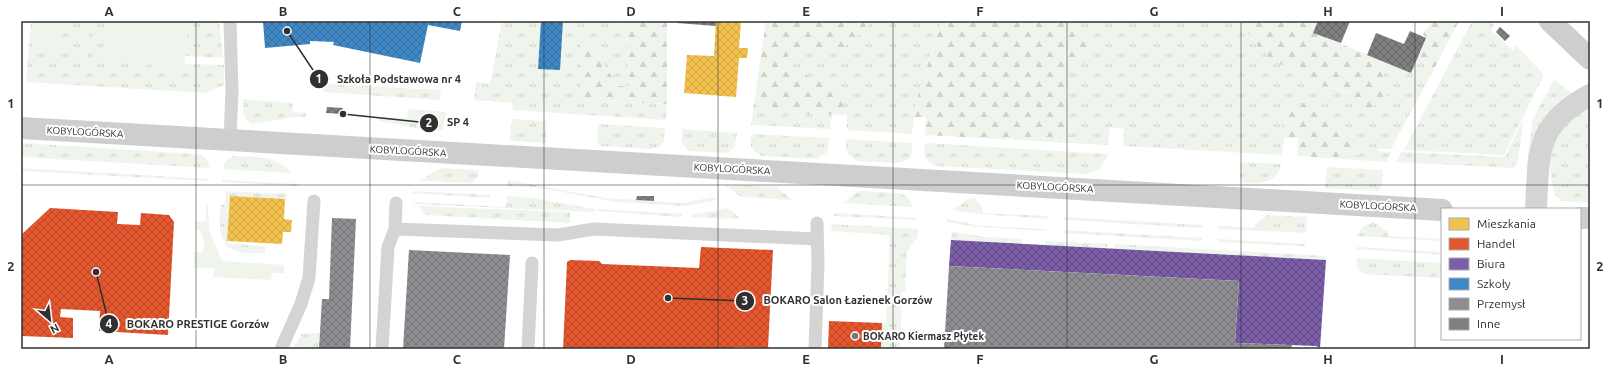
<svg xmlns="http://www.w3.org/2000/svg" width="1611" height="370" font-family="Ubuntu,sans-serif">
	<defs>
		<pattern id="grass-tufts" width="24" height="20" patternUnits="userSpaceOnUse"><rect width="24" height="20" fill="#eff5ed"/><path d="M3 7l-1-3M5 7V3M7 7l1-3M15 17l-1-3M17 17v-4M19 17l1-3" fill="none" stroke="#cdd2cc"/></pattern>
		<pattern id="forest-firs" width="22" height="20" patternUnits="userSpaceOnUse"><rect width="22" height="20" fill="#eff5ed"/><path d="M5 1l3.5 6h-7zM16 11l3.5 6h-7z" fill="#cdd2cc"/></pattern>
		<pattern id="homes-cross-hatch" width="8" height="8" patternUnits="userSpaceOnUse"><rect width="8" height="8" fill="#f2c14e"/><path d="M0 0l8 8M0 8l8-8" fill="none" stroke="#d0a644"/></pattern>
		<pattern id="shops-cross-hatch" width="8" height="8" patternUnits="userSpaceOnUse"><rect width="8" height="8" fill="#e4572e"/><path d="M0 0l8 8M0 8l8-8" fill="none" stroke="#b94828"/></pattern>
		<pattern id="offices-cross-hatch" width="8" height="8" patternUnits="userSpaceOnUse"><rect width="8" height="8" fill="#7b5ea7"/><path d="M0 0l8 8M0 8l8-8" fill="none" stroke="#604a81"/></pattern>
		<pattern id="schools-cross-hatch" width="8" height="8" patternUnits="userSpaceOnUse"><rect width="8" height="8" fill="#3f88c5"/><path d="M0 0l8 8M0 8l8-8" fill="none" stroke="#3570a0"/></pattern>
		<pattern id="industry-cross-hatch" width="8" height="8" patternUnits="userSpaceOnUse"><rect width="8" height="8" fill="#8d8d92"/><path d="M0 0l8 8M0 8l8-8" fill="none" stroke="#747478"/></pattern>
		<pattern id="building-cross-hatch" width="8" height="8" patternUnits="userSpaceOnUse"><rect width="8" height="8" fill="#7f7f7f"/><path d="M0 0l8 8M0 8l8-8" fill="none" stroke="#686868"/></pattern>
	</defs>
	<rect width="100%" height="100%" fill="#fff"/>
	<g fill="url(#grass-tufts)">
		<polygon points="31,21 106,21 103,61 184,68 184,64 224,65 224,85 205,93 26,82"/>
		<polygon points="188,21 219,21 223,58 185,56"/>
		<polygon points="502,21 623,21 626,30 629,86 618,86 580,28 578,100 667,104 666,120 513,110 512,103 474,100 476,82 490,84"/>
		<path d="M873 21H942C930 58 915 95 912 134L847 130V115L777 69 794 49 839 51Z"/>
		<polygon points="1062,21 1240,21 1259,48 1317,85 1387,102 1380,60 1411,73 1418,57 1434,69 1391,149 1378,149 1378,151 1391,152 1386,162 1357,160 1354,147 1335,128 1316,98 1281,112 1284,138 1282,155 1123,146 1124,129 1110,127 1108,145 1071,143 1067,105 1068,76"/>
		<polygon points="1472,21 1490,21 1494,25 1491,30 1513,50 1517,46 1543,74 1543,77 1504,155 1404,150"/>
		<path d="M1554 79 1571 93C1540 113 1534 134 1527 169H1526L1533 119Z"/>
		<polygon points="324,84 441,90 440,100 323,92"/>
		<path d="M243 99 293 103 292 112 306 113 305 117H296L252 124C242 119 243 109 243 99Z"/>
		<polygon points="1590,106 1590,203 1561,201 1555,195 1553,188 1550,171 1551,147 1564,125"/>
		<polygon points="408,109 446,112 443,129 440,131 432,131 378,121 379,117 407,118"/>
		<polygon points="753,111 832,114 830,129 751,125"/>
		<polygon points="1524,118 1517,164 1515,164 1514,168 1396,162 1401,152 1505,157"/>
		<polygon points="512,119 547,121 546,143 510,141"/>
		<polygon points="598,124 665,128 664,141 660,147 650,149 600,146 597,143"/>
		<polygon points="682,129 737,133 735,147 727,153 689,151 682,143"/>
		<path d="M751 134 830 138 827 152 817 159 761 156C750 148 750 147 751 134Z"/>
		<polygon points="846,139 912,143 912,153 909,159 897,163 857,161 854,159 848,154 846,149"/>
		<path d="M21 143 195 154C204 155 209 159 209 168L22 157Z"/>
		<path d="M925 143 1108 154C1104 166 1098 172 1086 174L936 166C925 161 924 154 925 143Z"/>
		<path d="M233 156C255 157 276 155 291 173L223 169 225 162Z"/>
		<path d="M1240 162 1281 164C1277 184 1259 184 1243 183L1240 180Z"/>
		<polygon points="1327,167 1383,170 1381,188 1378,191 1325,188"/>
		<polygon points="21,168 209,179 209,181 21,171"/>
		<polygon points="442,168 479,170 478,178 471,183 421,181 431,173"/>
		<polygon points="222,180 298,184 299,186 222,182"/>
		<polygon points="508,180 605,198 683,203 713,197 717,200 686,206 616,202 540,188 507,186"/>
		<polygon points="740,185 777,187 792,200 741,197 726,186"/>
		<path d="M226 191 287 194V199L230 196 228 244 265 246V253C255 253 240 254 231 249 218 242 219 217 221 205L225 204Z"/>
		<polygon points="413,191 490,195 490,198 412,193"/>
		<polygon points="859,191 901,193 908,198 913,207 843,203"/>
		<polygon points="507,196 533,198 595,209 595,212 415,204 414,202 506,207"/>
		<polygon points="974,198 983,208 983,213 1047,216 1047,219 981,214 953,210 966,200"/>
		<polygon points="418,206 570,212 570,223 426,215"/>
		<polygon points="728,208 741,219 692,217 692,215"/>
		<polygon points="598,209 682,214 682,217 598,211"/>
		<polygon points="835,213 916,218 917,220 833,216"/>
		<polygon points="1267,215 1307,217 1306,233 1219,229 1219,226 1255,228 1256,224"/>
		<polygon points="1064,217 1202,225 1202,228 1064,220"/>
		<polygon points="947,219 982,226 1047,229 1046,231 978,227 946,222"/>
		<polygon points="1374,222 1388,232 1388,236 1442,239 1442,241 1357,236 1362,227"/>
		<polygon points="832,224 918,229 918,237 907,251 905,292 902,292 900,349 881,349 882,323 886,323 890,235 831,231"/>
		<polygon points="1063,230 1202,238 1202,241 1063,233"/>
		<polygon points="954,232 984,237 1022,239 1022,244 951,240 951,235"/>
		<polygon points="1218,239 1305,244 1305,246 1218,242"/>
		<polygon points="1045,241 1108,244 1107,248 1045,245"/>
		<polygon points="1115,244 1326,256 1326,260 1114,249"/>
		<polygon points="1357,247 1442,252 1442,255 1356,249"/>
		<polygon points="1356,258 1442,263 1442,278 1364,274 1358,269"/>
		<polygon points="320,333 319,349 294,349 301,334"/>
	</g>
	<g fill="url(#forest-firs)">
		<polygon points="623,21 667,21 667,104 578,100 579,27 618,86 629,86 626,30"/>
		<polygon points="766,21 873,21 839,52 794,49 777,69 835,83 847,115 753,111"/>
		<polygon points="942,21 1062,21 1095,51 1068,76 1067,105 1071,143 925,135 926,117 914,117 919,91"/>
		<polygon points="1240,21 1318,21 1314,33 1380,60 1387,102 1356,111 1350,92 1317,85 1272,59 1259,48"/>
		<polygon points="1432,21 1459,21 1434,69 1418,57 1426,38 1423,34"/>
		<polygon points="1316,98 1335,128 1354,147 1357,160 1297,156 1298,138 1284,138 1281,112"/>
	</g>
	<g fill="#eff5ed">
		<polygon points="39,21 59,21 56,52 36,51"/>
		<polygon points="85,21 90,21 87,57 82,57"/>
		<polygon points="106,21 188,21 184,68 102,61"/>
		<polygon points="206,204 208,204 209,230 222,261 284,265 284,273 272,273 271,280 213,277 214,268 194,268 194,252 203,252 204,241 200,230 195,230 195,222 206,221"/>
	</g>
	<g fill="url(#homes-cross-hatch)">
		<polygon points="716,21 741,21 739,48 748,48 747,58 739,58 736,97 684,93 687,55 714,56"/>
		<polygon points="230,196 285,199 284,219 292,220 291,232 283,232 282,244 227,241"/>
	</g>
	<g fill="url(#shops-cross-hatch)">
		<polygon points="50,208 118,212 117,224 140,225 141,213 169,215 174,222 168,335 99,331 100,311 61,309 60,317 73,318 73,338 21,336 21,235"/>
		<polygon points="701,247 773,250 768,348 734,347 734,349 563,349 567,262 570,260 599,261 602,264 699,268"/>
		<polygon points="829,321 882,323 881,349 828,349"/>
	</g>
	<polygon fill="url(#offices-cross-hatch)" points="951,240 1326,260 1320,348 1316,346 1235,343 1239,281 949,266"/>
	<g fill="url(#schools-cross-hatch)">
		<polygon points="263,21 462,21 460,31 428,25 420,63 333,45 334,42 310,41 310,44 265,48"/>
		<polygon points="541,21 563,21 560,70 538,69"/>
	</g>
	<g fill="url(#industry-cross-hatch)">
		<polygon points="332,218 356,219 350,349 319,349 322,299 329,299"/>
		<polygon points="409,250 510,255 504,349 403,349"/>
		<polygon points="949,266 1239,281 1235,343 1292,345 1291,349 944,349"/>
	</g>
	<g fill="url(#building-cross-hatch)">
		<polygon points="677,21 716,21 716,26 677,23"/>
		<polygon points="1318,21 1350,21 1341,43 1313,33"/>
		<polygon points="1500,27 1510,36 1505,41 1496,32"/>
		<polygon points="1410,31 1426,38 1411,73 1367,55 1376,33 1404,44"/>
		<polygon points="327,107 343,108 343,114 326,113"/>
		<polygon points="637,196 654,196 654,201 636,200"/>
	</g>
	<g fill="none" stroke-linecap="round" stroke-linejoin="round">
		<g stroke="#d4d4d4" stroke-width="13">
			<polyline points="230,140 232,91 230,21"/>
			<polyline points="395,229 558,235 594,229 817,239"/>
			<polyline points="281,349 301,304 309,278 314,201"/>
			<polyline points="382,349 388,247 395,229 396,203"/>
			<polyline points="528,349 532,263"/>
			<polyline points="815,349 818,264 817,223"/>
		</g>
		<path stroke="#d4d4d4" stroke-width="22" d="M1536 209C1539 153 1535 124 1590 95"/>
		<g stroke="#cecece" stroke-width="22">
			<polyline points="1550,21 1590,59"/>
			<polyline points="21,128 1442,210"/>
			<polyline points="1580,218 1590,218"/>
		</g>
	</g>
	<path fill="none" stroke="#303030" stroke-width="1" stroke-opacity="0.55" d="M196 21V349M370 21V349M544 21V349M718 21V349M893 21V349M1067 21V349M1241 21V349M1415 21V349M21 185H1590"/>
	<circle fill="#787878" stroke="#fff" stroke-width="1.5" cx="855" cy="336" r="4"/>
	<g text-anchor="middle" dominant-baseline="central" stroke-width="4" stroke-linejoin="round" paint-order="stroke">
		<g font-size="10" fill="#303030" stroke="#fff">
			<text transform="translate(85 132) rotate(3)">KOBYLOGÓRSKA</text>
			<text transform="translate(408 151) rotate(3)">KOBYLOGÓRSKA</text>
			<text transform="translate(732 169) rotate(3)">KOBYLOGÓRSKA</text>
			<text transform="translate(1055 187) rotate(3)">KOBYLOGÓRSKA</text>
			<text transform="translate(1378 206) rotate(3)">KOBYLOGÓRSKA</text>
		</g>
		<g font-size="10" font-weight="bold" fill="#303030" stroke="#fff" text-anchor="start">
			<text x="863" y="336">BOKARO Kiermasz Płytek</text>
		</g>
	</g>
	<path fill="none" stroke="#303030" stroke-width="1.5" d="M287 31L319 79M343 114L429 123M668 298L745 301M96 272L109 324"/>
	<g fill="#303030" stroke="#fff" stroke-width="1.5">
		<circle cx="287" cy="31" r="4"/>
		<circle cx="343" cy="114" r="4"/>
		<circle cx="668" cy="298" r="4"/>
		<circle cx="96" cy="272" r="4"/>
		<circle cx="319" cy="79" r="10"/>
		<circle cx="429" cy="123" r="10"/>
		<circle cx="745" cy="301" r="10"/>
		<circle cx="109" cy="324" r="10"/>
	</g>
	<g font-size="12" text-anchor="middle" font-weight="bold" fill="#fff">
		<text x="319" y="83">1</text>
		<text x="429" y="127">2</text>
		<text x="745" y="305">3</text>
		<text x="109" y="328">4</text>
	</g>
	<g font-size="11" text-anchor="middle" font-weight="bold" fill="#303030" stroke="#fff" stroke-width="4" stroke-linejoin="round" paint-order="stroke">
		<text x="399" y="83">Szkoła Podstawowa nr 4</text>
		<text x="458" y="126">SP 4</text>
		<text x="848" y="304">BOKARO Salon Łazienek Gorzów</text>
		<text x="198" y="328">BOKARO PRESTIGE Gorzów</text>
	</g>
	<rect width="1611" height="370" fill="none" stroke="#ffffff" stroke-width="44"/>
	<rect x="1441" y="208" width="140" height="132" fill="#ffffff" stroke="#acacac"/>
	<rect x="1449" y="218" width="20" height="12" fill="#f2c14e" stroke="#acacac"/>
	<text x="1477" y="228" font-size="12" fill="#303030">Mieszkania</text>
	<rect x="1449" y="238" width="20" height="12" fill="#e4572e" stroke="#acacac"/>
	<text x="1477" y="248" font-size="12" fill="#303030">Handel</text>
	<rect x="1449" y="258" width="20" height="12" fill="#7b5ea7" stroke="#acacac"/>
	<text x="1477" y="268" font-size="12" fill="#303030">Biura</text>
	<rect x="1449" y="278" width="20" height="12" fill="#3f88c5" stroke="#acacac"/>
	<text x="1477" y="288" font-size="12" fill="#303030">Szkoły</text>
	<rect x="1449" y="298" width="20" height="12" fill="#8d8d92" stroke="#acacac"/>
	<text x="1477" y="308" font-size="12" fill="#303030">Przemysł</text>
	<rect x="1449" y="318" width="20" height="12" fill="#7f7f7f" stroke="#acacac"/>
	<text x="1477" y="328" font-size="12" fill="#303030">Inne</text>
	<g transform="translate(50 320) rotate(152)" stroke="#ffffff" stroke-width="3" paint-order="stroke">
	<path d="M0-3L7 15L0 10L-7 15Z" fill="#303030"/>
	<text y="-6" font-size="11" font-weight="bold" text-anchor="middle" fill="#303030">N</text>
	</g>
	<rect x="22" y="22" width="1567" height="326" fill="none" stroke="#303030" stroke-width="1.5"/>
	<g font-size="13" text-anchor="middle" font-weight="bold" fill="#303030">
		<text x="109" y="16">A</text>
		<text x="283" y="16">B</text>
		<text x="457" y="16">C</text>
		<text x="631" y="16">D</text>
		<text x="806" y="16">E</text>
		<text x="980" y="16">F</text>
		<text x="1154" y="16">G</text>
		<text x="1328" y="16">H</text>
		<text x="1502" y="16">I</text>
		<text x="11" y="108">1</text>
		<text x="1600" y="108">1</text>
		<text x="11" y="271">2</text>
		<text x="1600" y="271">2</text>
		<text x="109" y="364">A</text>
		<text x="283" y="364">B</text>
		<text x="457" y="364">C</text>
		<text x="631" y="364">D</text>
		<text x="806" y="364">E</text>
		<text x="980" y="364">F</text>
		<text x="1154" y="364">G</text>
		<text x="1328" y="364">H</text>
		<text x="1502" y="364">I</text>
	</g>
</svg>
